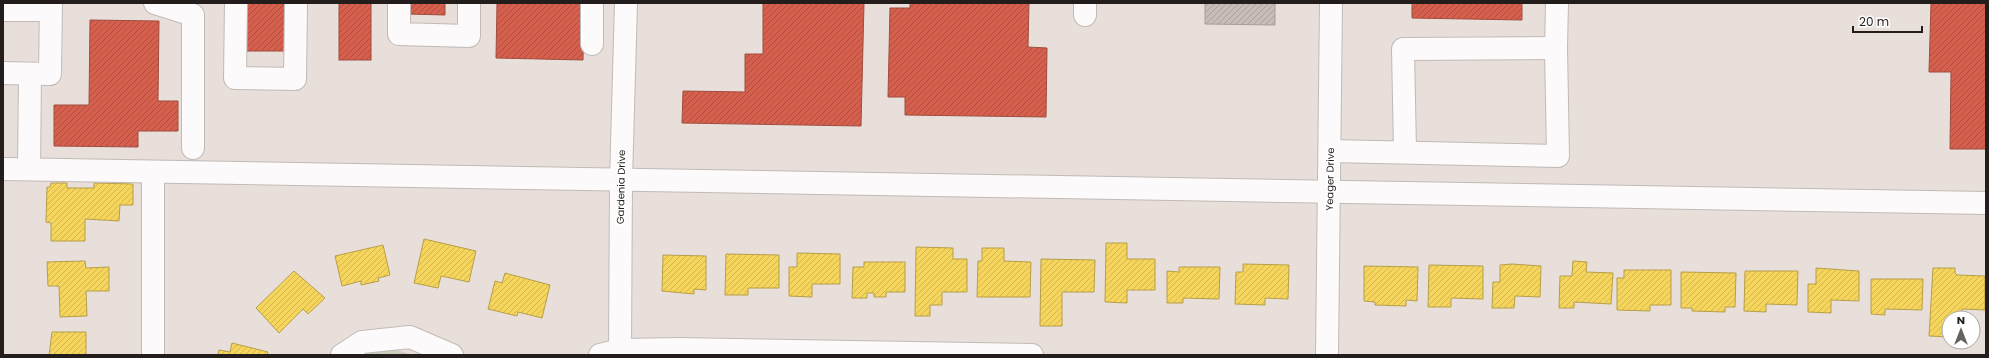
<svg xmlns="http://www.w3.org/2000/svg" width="1989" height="358" font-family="Poppins,sans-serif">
	<defs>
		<pattern id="homes-hatch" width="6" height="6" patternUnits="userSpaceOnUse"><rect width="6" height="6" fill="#f6d55c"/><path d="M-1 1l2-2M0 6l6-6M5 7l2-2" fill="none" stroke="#d3b64f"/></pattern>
		<pattern id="shops-hatch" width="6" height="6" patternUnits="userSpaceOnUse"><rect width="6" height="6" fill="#d6604d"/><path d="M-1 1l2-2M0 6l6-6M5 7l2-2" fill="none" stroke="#ad4f3f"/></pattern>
		<pattern id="building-hatch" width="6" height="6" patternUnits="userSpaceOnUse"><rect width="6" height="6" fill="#c8bcb8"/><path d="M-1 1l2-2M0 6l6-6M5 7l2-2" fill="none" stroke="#aca19e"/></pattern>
	</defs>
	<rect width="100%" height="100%" fill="#e8dfdb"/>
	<polygon fill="#cecebd" points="394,349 413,355 365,355 373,352"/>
	<g fill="url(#homes-hatch)" stroke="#b79e48">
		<polygon points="51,183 67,183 67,188 94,188 94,183 133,184 133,205 120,205 119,221 85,219 85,241 51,241 51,223 46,222 47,187 50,187"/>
		<polygon points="424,239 476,251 469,282 441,276 438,288 414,283"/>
		<polygon points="1106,243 1127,243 1127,259 1155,259 1155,290 1127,290 1127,303 1105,302"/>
		<polygon points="383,245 390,275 378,278 379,281 361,285 361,281 342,286 335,256"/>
		<polygon points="916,247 953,248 953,259 967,259 967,292 942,292 942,305 930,305 930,316 915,316"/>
		<polygon points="982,248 1004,248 1004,261 1031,262 1030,297 977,297 978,261 982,261"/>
		<polygon points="797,253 840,254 840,284 812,284 812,297 789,296 789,267 797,267"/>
		<polygon points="726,254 779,255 779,288 748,288 748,295 725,295"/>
		<polygon points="663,255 706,256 706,290 694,289 694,294 662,291"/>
		<polygon points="1041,259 1095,260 1094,292 1062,292 1062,326 1040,326"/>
		<polygon points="85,261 86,268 109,267 109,291 86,291 87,316 60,317 59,286 48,286 47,262"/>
		<polygon points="1573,261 1587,262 1586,272 1613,273 1611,304 1574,302 1574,308 1559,308 1560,276 1572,276"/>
		<polygon points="864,262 905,262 905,292 886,292 886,297 874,297 874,293 867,293 867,298 852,298 853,267 864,267"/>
		<polygon points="1243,264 1289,265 1288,299 1265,298 1265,305 1235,304 1236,272 1243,272"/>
		<polygon points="1512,264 1541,266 1540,297 1515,296 1514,308 1492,308 1493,282 1500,282 1500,265"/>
		<polygon points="1429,265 1483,266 1483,299 1451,298 1451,307 1428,307"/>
		<polygon points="1364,266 1418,267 1417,301 1406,300 1406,306 1375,305 1375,302 1364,301"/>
		<polygon points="1179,267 1220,267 1219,299 1183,298 1183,303 1167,303 1167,271 1179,272"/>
		<polygon points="1816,268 1859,271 1859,301 1831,300 1831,313 1808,312 1808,284 1816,284"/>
		<polygon points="1933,268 1955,268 1955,273 1957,275 1985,276 1985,310 1962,309 1961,315 1951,315 1951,318 1949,318 1949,337 1929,336"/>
		<polygon points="1624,270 1671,270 1671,305 1650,305 1650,311 1617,310 1617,278 1624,278"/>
		<polygon points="294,271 325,298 308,314 303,309 279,333 256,308"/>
		<polygon points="1745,271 1798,271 1797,305 1766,304 1766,312 1744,311"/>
		<polygon points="1681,272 1736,273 1735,307 1725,307 1725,312 1692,311 1692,308 1681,308"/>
		<polygon points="505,273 550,285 542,318 518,312 517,316 488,309 495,281 502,283"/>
		<polygon points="1871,279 1923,279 1922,310 1885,309 1885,315 1871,314"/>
		<polygon points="52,332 86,332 86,355 49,355"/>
		<polygon points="232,343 268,352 267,355 218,355 219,350 230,352"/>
	</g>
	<g fill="url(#shops-hatch)" stroke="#a04c3e">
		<rect x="242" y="3" width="50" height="48"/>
		<rect x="339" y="3" width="32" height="57"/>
		<polygon points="409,3 445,3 445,15 408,14"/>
		<polygon points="497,3 584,3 583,60 496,58"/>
		<polygon points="763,3 864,3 861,126 682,123 683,91 745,92 745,54 763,54"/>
		<polygon points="910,3 1029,3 1028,47 1047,48 1046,117 905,115 905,97 888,97 890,8 910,8"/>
		<polygon points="1412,3 1522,3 1522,20 1412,18"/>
		<polygon points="1931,3 1986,3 1986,149 1950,149 1951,72 1929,72"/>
		<polygon points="90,20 159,21 158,101 178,101 178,131 138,131 138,147 54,146 54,105 89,105"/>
	</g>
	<polygon fill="url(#building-hatch)" stroke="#a59e9b" points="1205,3 1275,3 1275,25 1205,24"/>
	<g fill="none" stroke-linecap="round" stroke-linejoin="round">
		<g stroke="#c1bab7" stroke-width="24">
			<g id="minor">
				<polyline points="155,3 193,15 193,148"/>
				<polyline points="236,3 235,78 295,79 296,3"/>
				<polyline points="399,3 399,34 469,36 469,3"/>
				<polyline points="592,3 592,44"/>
				<polyline points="3,10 50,10"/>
				<polyline points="1085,15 1085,3"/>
				<polyline points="3,73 50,74 51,3"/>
				<polyline points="1330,151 1558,156 1556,48 1557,3"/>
				<polyline points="1405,151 1403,49 1556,48"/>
				<polyline points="3,169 1986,203"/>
				<polyline points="29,169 30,74"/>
				<polyline points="153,172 153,355"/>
				<polyline points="620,350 621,180 626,3"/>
				<polyline points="342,355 362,342 410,337 452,355"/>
				<polyline points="600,355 620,350 679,349 1032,355"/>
				<polyline points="1327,355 1331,3"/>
			</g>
		</g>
		<use href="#minor" stroke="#fcfafa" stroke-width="22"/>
	</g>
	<g text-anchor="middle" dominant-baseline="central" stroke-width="4" stroke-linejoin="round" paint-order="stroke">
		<g font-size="10" fill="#231e1b" stroke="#fff">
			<text transform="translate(1330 179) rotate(-89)">Yeager Drive</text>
			<text transform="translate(621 187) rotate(-89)">Gardenia Drive</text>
		</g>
	</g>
	<rect width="1989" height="358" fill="none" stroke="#231e1b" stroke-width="8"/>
	<g transform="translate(1961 330)"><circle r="19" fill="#ffffff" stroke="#a7a5a4"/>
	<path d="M0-3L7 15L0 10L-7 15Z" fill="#68625e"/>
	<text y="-6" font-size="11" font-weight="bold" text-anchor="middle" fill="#231e1b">N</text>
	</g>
	<path d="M1853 26v6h69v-6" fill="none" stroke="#231e1b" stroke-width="2"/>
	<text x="1859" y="26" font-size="12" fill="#231e1b" stroke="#ffffff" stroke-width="3" paint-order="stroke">20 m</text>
</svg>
